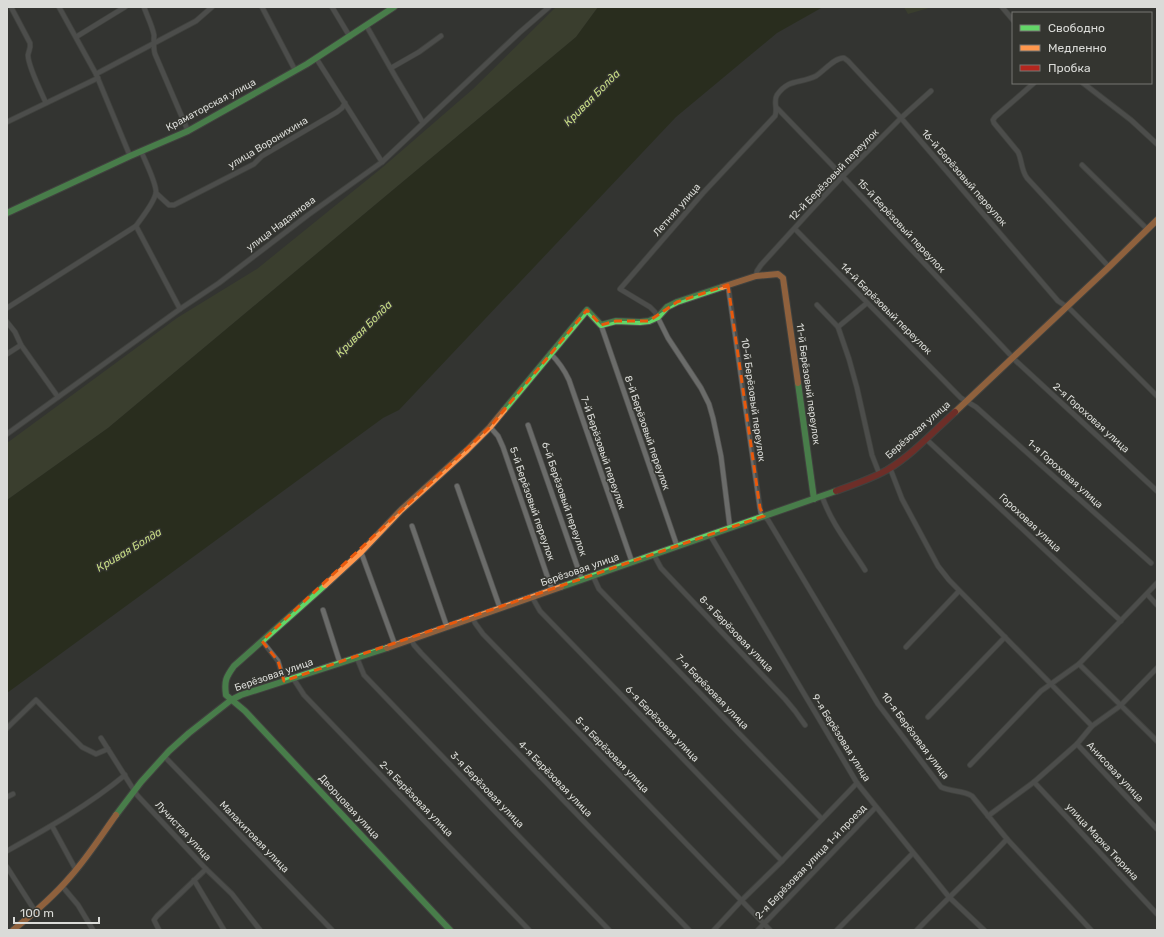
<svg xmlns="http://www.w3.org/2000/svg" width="1164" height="937" font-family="Rubik,sans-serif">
	<rect width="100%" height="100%" fill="#333431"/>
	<g fill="#434a2b">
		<polygon points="556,7 598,7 576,37 108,428 7,500 7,443 177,318 257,269 383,167 473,89"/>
		<polygon points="904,7 932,7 908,14"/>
	</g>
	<polygon fill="#1e2508" points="598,7 823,7 777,33 676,117 399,410 383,418 7,693 7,500 108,428 576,37"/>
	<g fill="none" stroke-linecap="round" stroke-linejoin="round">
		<g stroke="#51514f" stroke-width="6">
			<g id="street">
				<path d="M11 7 30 43C31 48 29 50 28 55 28 66 41 92 46 103"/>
				<polyline points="59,7 96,74 130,156"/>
				<path d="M144 7C147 16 152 25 154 35 154 41 153 48 155 54L188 131"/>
				<polyline points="262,7 295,70"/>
				<polyline points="332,7 350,37"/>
				<polyline points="1002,7 1013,20"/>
				<polyline points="366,25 395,76 423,123"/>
				<polyline points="76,37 125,7"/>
				<polyline points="316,58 382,162"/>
				<polyline points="391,68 419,52 441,36"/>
				<polyline points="96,74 196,21 212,7"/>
				<path d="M1034 83 995 117 993 120 994 123 1018 152C1022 160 1021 170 1027 178L1109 267"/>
				<polyline points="1083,83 1131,120 1157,144"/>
				<polyline points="777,108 831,164 1016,361 1157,491"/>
				<polyline points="7,122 98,78"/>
				<path d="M141 151C145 161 156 182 156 192 155 202 142 217 136 226L180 309"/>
				<polyline points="1082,165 1147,229"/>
				<polyline points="156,193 169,205 174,205 254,164 262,156 337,112 342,108 345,103"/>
				<polyline points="795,229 956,393 961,398 976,407 1151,563"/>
				<polyline points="756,276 757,271 761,265 811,210 842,177 901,118 931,91"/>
				<path d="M728 285 760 508 761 513 768 520 878 704 941 787C951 792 963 790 972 796L1007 839 1091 930"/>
				<polyline points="817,305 838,327 849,359 857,388 872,455 879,473"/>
				<polyline points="7,308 136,226"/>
				<polyline points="7,322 15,332 21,345 58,397"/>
				<polyline points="601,325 677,546"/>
				<polyline points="838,327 867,303"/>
				<path d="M550 353C559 362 564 369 569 380L632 562"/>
				<polyline points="7,354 21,345"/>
				<polyline points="528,425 582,580"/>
				<polyline points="490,427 498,436 503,447 552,590"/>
				<polyline points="7,434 180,309 219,283 308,215 382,162 519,33 549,7"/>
				<polyline points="926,439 1121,621"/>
				<polyline points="890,468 902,499 938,566 949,580 1092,726"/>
				<polyline points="457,486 500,608"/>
				<path d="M822 496C831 523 850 546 865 570"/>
				<polyline points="412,526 447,627"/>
				<path d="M730 528 721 456 713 418 709 404 701 388 668 338 655 312 650 307 620 289 703 193 775 116C778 109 773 101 777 95 789 78 800 84 816 76 824 71 835 57 844 58L848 61 901 118 1058 301 1070 309 1157 396"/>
				<polyline points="710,535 857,783 949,897 984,930"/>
				<polyline points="361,552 395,645"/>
				<polyline points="654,555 661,568 785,699 795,711 805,725"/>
				<polyline points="593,576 599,589 822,819"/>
				<polyline points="1147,594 1157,605"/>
				<polyline points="532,597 540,611 782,861"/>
				<polyline points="323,610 340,663"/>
				<polyline points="473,618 475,623 483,634 770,930"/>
				<polyline points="411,639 414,645 421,653 689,930"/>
				<polyline points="262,641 278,661 284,681"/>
				<polyline points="906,647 959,591"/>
				<polyline points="357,658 364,675 609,930"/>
				<polyline points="1079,664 1157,741"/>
				<polyline points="293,678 304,695 529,930"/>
				<polyline points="928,717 1005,637"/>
				<polyline points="7,728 36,700 82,747 96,754 108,749"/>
				<polyline points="101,738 137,795 206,869 232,894 260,930"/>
				<polyline points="1077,744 1157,829"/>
				<polyline points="164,756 332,930"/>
				<polyline points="970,765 1041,691 1079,664 1157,583"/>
				<polyline points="1034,782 1157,914"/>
				<polyline points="7,797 13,794"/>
				<polyline points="988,816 1034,782 1077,744 1092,726 1120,706 1157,668"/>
				<polyline points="52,826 76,870"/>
				<path d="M7 851C48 828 89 805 125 775"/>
				<polyline points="7,867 35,911"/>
				<polyline points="194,880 224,930"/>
				<polyline points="62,886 78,905 93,930"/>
				<polyline points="159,930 154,920 157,916 206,869"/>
				<polyline points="714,930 741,901 782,861 857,783"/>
				<polyline points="758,930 876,807"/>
				<polyline points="837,930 913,853"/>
				<path d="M917 930C947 899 978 870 1007 839"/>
			</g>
		</g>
		<g stroke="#51514f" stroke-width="8">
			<g id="fast">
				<polyline points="7,213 130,156 188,131 307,64 394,7"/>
				<polyline points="798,383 814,499"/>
				<polyline points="504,410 587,310 601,325 616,321 640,322 649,321 658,317 667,307 677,302 722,287"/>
				<path d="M325 585 234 666C226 677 224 681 226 695L245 711 450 930"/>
				<polyline points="561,587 836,491"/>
				<polyline points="116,815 141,782 169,751 189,733 231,700 241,695 387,648"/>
			</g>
		</g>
		<g stroke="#51514f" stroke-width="8">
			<g id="slow">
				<polyline points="722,287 756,276 778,274 783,278 798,383"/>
				<polyline points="955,412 1109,267 1157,220"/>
				<polyline points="325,585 361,552 401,510 467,450 490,427 504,410"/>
				<polyline points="387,648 561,587"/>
				<path d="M13 930C33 914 53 897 70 877 87 858 101 836 116 815"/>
			</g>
		</g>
		<g stroke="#51514f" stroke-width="8">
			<path id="jam" d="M836 491C853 485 871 479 887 470 912 455 933 432 955 412"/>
		</g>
		<use href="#street" stroke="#6b6c6a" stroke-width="4.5"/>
		<use href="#fast" stroke="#63d668" stroke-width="6"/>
		<use href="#slow" stroke="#ff974d" stroke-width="6"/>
		<use href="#jam" stroke="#b3261e" stroke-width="6"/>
	</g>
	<path d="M0 0H1164V937H0ZM728 285 760 508 764 516 284 681 278 661 262 641 490 427 587 310 601 325 616 321H649L677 302Z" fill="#333431" fill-opacity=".55" fill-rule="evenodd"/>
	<path fill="none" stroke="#e8590c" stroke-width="3" stroke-dasharray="8 5" stroke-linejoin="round" d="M728 285 760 508 764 516 284 681 278 661 262 641 490 427 587 310 601 325 616 321H649L677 302Z"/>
	<g text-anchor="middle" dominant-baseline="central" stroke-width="3" stroke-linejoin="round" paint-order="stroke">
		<g font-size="10" fill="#dadbd8" stroke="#343530">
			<text transform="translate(211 105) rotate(-28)">Краматорская улица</text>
			<text transform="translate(268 143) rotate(-31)">улица Воронихина</text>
			<text transform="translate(834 175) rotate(-46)">12-й Берёзовый переулок</text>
			<text transform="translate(964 178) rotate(49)">16-й Берёзовый переулок</text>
			<text transform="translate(677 210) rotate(-49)">Летняя улица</text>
			<text transform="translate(281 224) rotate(-37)">улица Надзянова</text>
			<text transform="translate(901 226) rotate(47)">15-й Берёзовый переулок</text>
			<text transform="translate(886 309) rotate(45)">14-й Берёзовый переулок</text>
			<text transform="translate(808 384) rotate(82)">11-й Берёзовый переулок</text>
			<text transform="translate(753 400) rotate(82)">10-й Берёзовый переулок</text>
			<text transform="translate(1091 418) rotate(42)">2-я Гороховая улица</text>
			<text transform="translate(918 430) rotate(-41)">Берёзовая улица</text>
			<text transform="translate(647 433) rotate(71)">8-й Берёзовый переулок</text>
			<text transform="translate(603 453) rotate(71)">7-й Берёзовый переулок</text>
			<text transform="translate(1065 474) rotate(42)">1-я Гороховая улица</text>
			<text transform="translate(564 499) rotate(71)">6-й Берёзовый переулок</text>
			<text transform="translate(532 504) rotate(71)">5-й Берёзовый переулок</text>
			<text transform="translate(1030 523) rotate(43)">Гороховая улица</text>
			<text transform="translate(580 570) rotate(-19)">Берёзовая улица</text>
			<text transform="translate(736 634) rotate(46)">8-я Берёзовая улица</text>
			<text transform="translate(274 675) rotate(-19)">Берёзовая улица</text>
			<text transform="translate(712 692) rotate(46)">7-я Берёзовая улица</text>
			<text transform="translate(662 724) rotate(46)">6-я Берёзовая улица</text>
			<text transform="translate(915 736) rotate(53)">10-я Берёзовая улица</text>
			<text transform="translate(841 738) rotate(58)">9-я Берёзовая улица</text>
			<text transform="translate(612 755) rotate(46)">5-я Берёзовая улица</text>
			<text transform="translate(1115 772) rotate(47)">Анисовая улица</text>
			<text transform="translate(555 779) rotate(46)">4-я Берёзовая улица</text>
			<text transform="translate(487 790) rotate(46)">3-я Берёзовая улица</text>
			<text transform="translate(416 799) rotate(46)">2-я Берёзовая улица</text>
			<text transform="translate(349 807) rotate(47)">Дворцовая улица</text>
			<text transform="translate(183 831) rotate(47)">Лучистая улица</text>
			<text transform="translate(254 837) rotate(46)">Малахитовая улица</text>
			<text transform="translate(1102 842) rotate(47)">улица Марка Тюрина</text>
			<text transform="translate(811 862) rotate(-46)">2-я Берёзовая улица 1-й проезд</text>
		</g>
		<g font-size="11" font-style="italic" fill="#c8dd85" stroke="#343530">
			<text transform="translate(592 98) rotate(-45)">Кривая Болда</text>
			<text transform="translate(364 329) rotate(-45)">Кривая Болда</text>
			<text transform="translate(129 550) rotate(-31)">Кривая Болда</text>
		</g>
	</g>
	<rect width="1164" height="937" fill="none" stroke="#dadbd8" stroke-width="16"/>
	<rect x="1012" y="12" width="140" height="72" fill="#343530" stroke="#767773"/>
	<rect x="1020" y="25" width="20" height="6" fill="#63d668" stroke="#767773"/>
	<text x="1048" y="32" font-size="12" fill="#dadbd8">Свободно</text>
	<rect x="1020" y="45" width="20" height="6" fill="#ff974d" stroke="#767773"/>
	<text x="1048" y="52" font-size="12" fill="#dadbd8">Медленно</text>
	<rect x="1020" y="65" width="20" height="6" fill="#b3261e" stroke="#767773"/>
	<text x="1048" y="72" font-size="12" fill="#dadbd8">Пробка</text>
	<path d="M14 917v6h85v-6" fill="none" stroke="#dadbd8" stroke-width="2"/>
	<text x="20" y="917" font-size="12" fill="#dadbd8" stroke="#343530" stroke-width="3" paint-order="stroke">100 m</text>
</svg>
